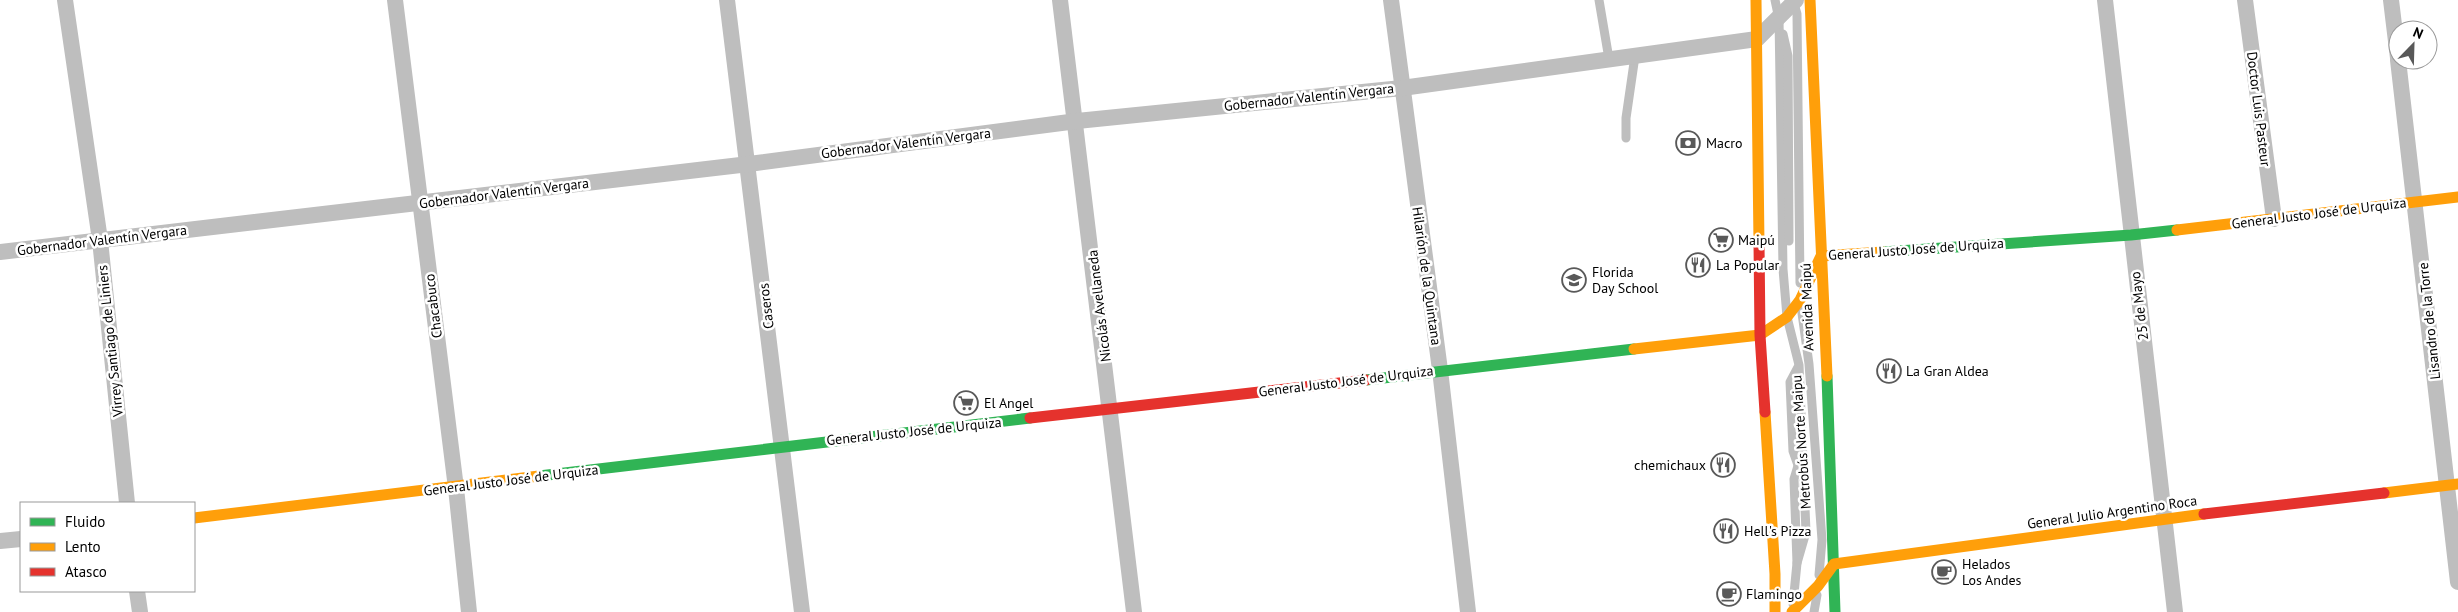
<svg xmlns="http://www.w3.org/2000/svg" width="2458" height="612" font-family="'PT Sans',sans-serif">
	<rect width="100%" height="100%" fill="#fff"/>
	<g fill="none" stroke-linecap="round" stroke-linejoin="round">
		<g stroke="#bebebe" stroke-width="9">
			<polyline points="1599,0 1609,59"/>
			<polyline points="1775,0 1779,19"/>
			<polyline points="1793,0 1797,14 1800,283"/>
			<polyline points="1779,18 1783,269 1787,317 1799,365 1806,532 1797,563"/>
			<polyline points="1783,34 1788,56 1789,241"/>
			<polyline points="1626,138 1626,118 1635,56"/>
			<polyline points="1801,306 1809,364 1822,540 1819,575"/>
			<polyline points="1798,367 1790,382 1793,451 1799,468"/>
			<polyline points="1793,604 1797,563 1794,479 1801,456"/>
			<polyline points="1814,612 1817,595"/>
		</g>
		<g stroke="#bebebe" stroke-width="16">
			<polyline points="65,0 100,240 127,503"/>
			<polyline points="395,0 456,488 469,612"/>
			<polyline points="727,0 802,612"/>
			<polyline points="1060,0 1134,612"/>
			<polyline points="1391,0 1440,370 1468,612"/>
			<polyline points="2105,0 2175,612"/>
			<polyline points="2245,0 2274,219"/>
			<polyline points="2391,0 2398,58"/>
			<polyline points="2398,60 2458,582"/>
			<polyline points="0,252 749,164 1077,121 1402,88 1757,39 1796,0"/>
			<polyline points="0,541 21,539"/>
			<polyline points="137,591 140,612"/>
		</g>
		<g stroke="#30b455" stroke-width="11">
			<polyline points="1883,252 2131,235 2177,230"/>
			<polyline points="1827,376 1835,612"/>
			<polyline points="1366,380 1634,349"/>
			<polyline points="539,476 1030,418"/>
		</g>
		<g stroke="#ff9f0a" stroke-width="11">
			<polyline points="1756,0 1759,243"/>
			<polyline points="1810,0 1827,376"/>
			<polyline points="2177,230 2458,197"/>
			<polyline points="1634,349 1760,335 1787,317 1800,300 1821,256 1883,252"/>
			<polyline points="1765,412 1775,574 1775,612"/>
			<polyline points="2384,493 2458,484"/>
			<polyline points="194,518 539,476"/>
			<polyline points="1792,612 1818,586 1834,564 2204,514"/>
		</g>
		<g stroke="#e5322d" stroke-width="11">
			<polyline points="1759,243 1760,335 1765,412"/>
			<polyline points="1030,418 1366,380"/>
			<polyline points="2204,514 2384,493"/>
		</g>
	</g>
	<defs>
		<g id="bank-ring" transform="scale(1.25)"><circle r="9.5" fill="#fff" stroke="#595959" stroke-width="1.5"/><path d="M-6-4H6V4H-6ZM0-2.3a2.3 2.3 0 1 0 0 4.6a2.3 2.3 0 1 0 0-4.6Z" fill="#595959"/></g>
		<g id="supermarket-ring" transform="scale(1.25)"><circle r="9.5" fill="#fff" stroke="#595959" stroke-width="1.5"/><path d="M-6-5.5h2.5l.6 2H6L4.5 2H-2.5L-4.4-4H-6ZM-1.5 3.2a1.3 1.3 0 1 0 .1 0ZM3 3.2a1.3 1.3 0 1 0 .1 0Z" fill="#595959"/></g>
		<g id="restaurant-ring" transform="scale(1.25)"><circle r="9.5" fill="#fff" stroke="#595959" stroke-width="1.5"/><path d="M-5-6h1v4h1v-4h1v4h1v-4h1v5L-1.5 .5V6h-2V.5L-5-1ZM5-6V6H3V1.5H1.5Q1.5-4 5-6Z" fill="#595959"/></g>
		<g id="school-ring" transform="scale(1.25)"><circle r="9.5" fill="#fff" stroke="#595959" stroke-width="1.5"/><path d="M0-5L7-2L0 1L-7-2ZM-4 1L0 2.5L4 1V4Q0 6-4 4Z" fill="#595959"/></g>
		<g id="cafe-ring" transform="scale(1.25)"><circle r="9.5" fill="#fff" stroke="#595959" stroke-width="1.5"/><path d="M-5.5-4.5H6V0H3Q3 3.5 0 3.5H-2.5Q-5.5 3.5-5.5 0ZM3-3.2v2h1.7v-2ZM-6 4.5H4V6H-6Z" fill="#595959"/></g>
	</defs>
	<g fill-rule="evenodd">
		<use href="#bank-ring" x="1688" y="143"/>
		<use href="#supermarket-ring" x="1721" y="240"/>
		<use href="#restaurant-ring" x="1698" y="265"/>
		<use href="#school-ring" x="1574" y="280"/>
		<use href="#restaurant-ring" x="1889" y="371"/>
		<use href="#supermarket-ring" x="966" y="403"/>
		<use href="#restaurant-ring" x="1723" y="465"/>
		<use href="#restaurant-ring" x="1726" y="531"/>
		<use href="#cafe-ring" x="1944" y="572"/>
		<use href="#cafe-ring" x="1729" y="594"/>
	</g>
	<g text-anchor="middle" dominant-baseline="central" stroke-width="5" stroke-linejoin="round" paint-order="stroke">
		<g font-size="14" fill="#000" stroke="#fff">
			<text transform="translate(1309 97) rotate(-6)">Gobernador Valentín Vergara</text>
			<text transform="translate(2259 109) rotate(83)">Doctor Luis Pasteur</text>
			<text transform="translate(906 143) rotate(-7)">Gobernador Valentín Vergara</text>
			<text transform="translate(504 193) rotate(-7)">Gobernador Valentín Vergara</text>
			<text transform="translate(2319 213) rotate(-7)">General Justo José de Urquiza</text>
			<text transform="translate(102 240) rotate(-7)">Gobernador Valentín Vergara</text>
			<text transform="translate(1916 249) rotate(-4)">General Justo José de Urquiza</text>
			<text transform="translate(1427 276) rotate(82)">Hilarión de la Quintana</text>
			<text transform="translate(433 306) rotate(-97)">Chacabuco</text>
			<text transform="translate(766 306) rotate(-97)">Caseros</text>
			<text transform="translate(1099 306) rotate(-97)">Nicolás Avellaneda</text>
			<text transform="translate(2139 306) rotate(-97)">25 de Mayo</text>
			<text transform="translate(1807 307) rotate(-92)">Avenida Maipú</text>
			<text transform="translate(2429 321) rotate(-96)">Lisandro de la Torre</text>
			<text transform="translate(110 341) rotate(-96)">Virrey Santiago de Liniers</text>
			<text transform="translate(1346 381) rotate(-7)">General Justo José de Urquiza</text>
			<text transform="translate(914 431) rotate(-6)">General Justo José de Urquiza</text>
			<text transform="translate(1801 442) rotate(-94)">Metrobús Norte Maipu</text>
			<text transform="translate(511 480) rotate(-7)">General Justo José de Urquiza</text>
			<text transform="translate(2112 512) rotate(-8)">General Julio Argentino Roca</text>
		</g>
		<g font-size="14" fill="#000" stroke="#fff" text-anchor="start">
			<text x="1706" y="143">Macro</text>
			<text x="1738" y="240">Maipú</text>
			<text x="1716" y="265">La Popular</text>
			<text x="1592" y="272">Florida<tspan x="1592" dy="16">Day School</tspan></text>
			<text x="1906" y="371">La Gran Aldea</text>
			<text x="984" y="403">El Angel</text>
			<text x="1706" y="465" text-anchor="end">chemichaux</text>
			<text x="1744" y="531">Hell's Pizza</text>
			<text x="1962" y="564">Helados<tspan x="1962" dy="16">Los Andes</tspan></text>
			<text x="1746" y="594">Flamingo</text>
		</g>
	</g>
	<rect x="20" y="502" width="175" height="90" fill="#ffffff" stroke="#999999"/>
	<rect x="30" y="518" width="25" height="8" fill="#30b455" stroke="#999999"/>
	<text x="65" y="527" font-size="15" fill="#000000">Fluido</text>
	<rect x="30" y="543" width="25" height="8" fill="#ff9f0a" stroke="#999999"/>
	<text x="65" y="552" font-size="15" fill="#000000">Lento</text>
	<rect x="30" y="568" width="25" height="8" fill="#e5322d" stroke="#999999"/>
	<text x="65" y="577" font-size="15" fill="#000000">Atasco</text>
	<g transform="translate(2413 45) rotate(23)"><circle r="24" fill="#ffffff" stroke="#999999"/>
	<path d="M0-4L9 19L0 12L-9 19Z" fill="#595959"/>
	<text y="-8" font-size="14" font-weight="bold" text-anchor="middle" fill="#000000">N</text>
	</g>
</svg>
